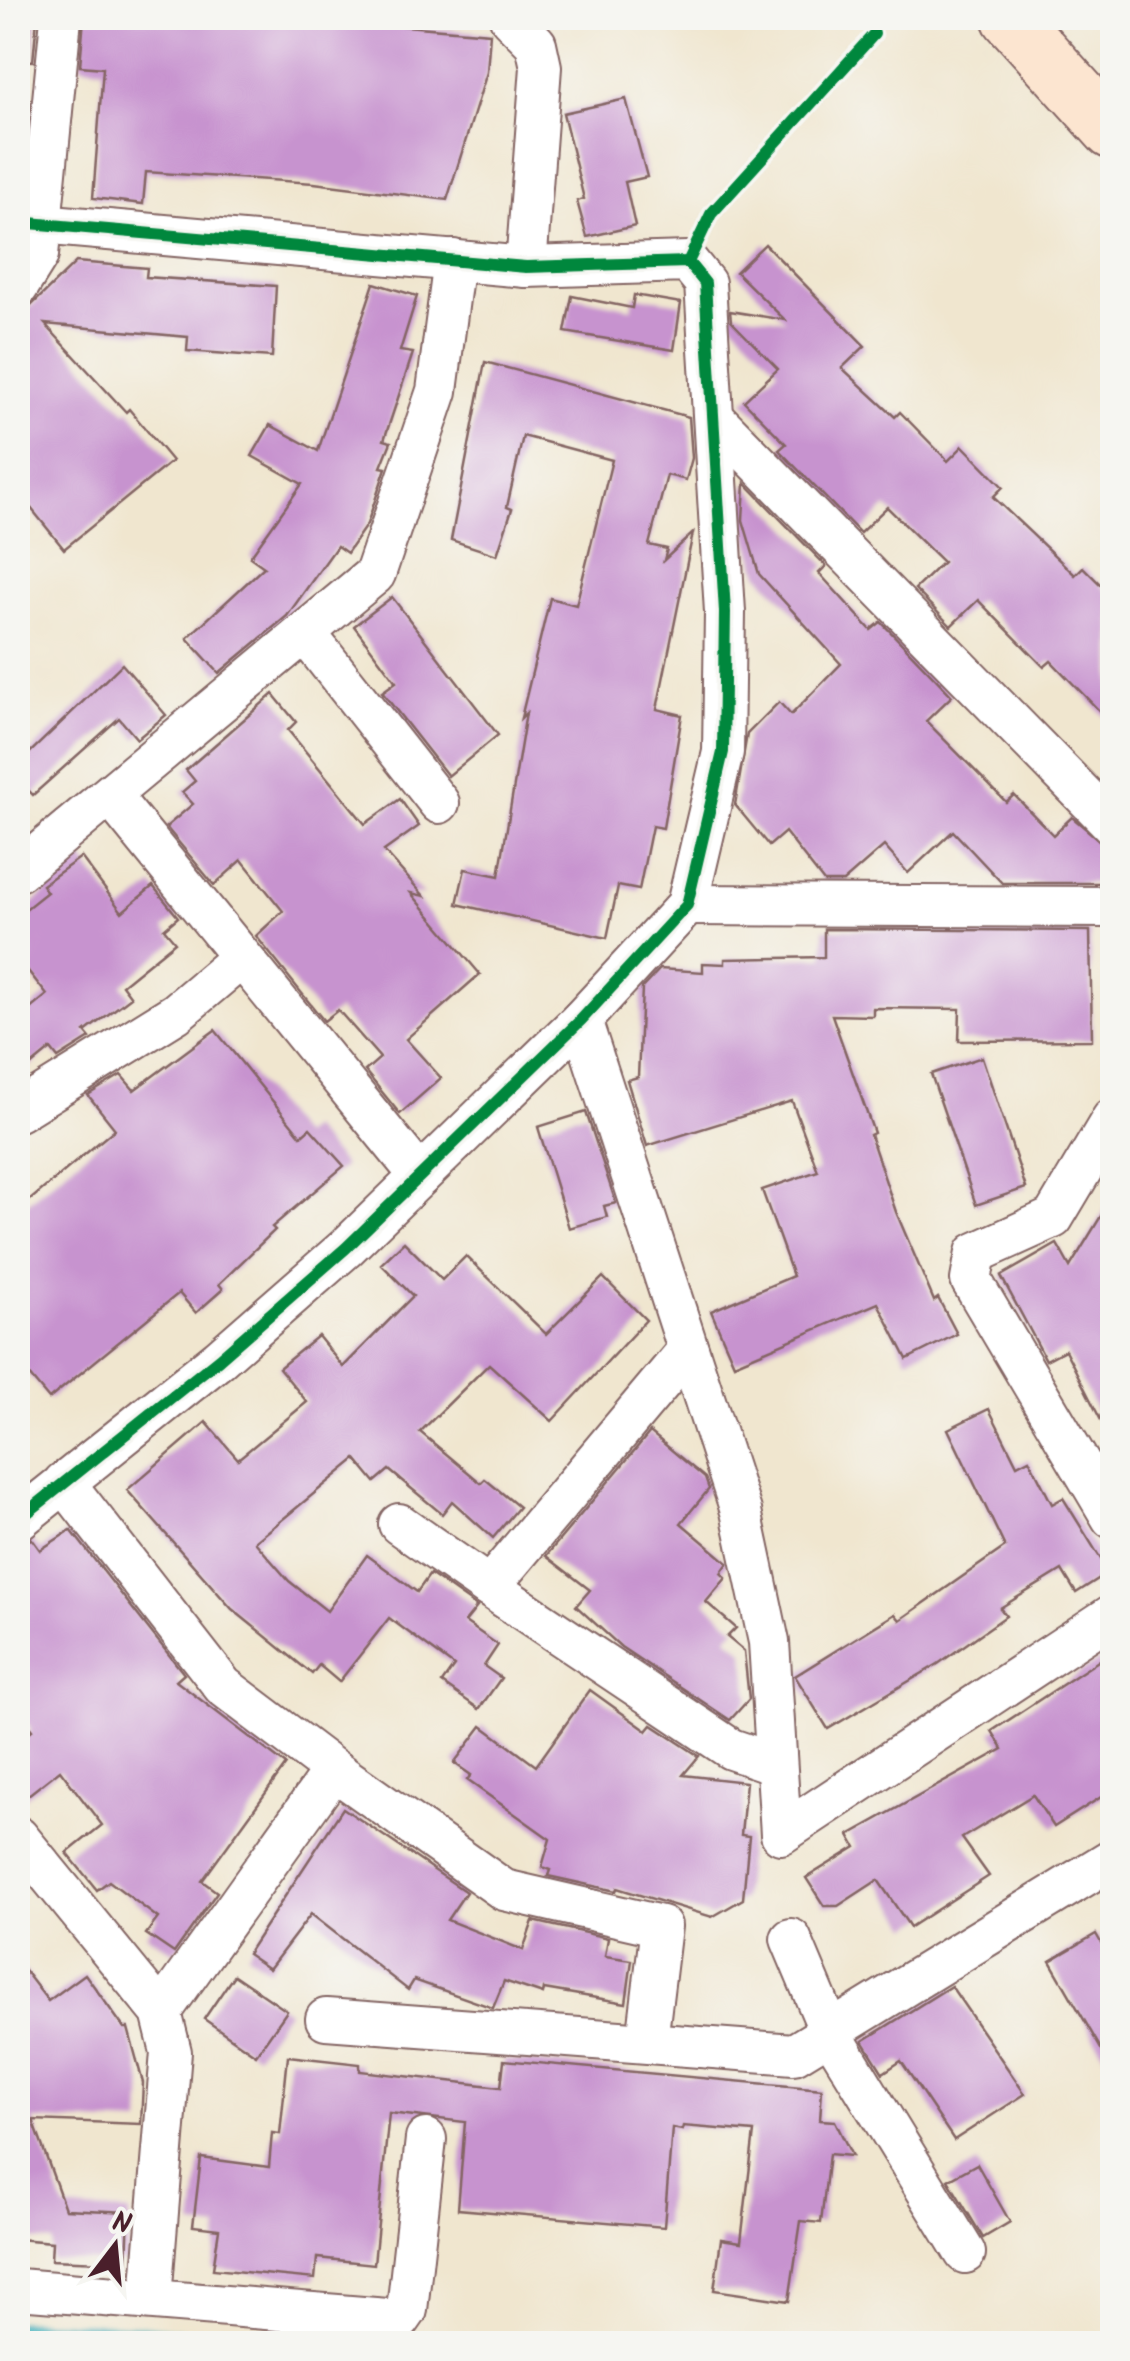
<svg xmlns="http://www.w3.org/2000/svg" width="1130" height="2361" font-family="Kalam,sans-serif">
	<rect width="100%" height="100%" fill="#f6f6f2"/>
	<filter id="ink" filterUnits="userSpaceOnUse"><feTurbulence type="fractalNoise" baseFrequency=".01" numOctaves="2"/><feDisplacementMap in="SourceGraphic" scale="20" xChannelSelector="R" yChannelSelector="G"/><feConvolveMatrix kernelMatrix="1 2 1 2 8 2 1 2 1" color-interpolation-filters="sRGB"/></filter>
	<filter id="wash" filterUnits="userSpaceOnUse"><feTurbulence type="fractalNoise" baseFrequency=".0048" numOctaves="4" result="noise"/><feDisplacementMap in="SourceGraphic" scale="40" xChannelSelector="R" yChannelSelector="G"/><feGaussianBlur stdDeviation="2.25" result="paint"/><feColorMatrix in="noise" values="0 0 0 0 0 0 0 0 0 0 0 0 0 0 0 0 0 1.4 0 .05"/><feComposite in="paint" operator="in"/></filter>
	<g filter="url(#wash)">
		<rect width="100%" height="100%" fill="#f0e6cf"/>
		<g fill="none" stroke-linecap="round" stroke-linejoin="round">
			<polyline stroke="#40b0bb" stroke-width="12" points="18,2326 149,2331 250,2344"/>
		</g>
		<g id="blocks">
			<g fill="#c793cf">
				<polygon points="18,18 37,18 33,61 18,60"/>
				<polygon points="84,18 308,18 490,33 487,72 447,200 314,183 146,172 143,204 93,198 103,68 80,66"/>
				<polygon points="626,99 647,177 625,182 635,226 587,237 577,201 584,199 563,113"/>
				<polygon points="765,244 865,346 842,368 895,417 900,412 948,461 963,446 1003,487 993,497 1075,575 1083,567 1112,596 1112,724 1051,661 1044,667 978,600 951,626 915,589 943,562 887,507 860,533 779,450 786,444 744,401 778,369 731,321 730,311 785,320 736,272"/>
				<polygon points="76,262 147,268 146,277 276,286 272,357 187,351 188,337 45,324 126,412 129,409 172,461 64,549 18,492 18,311 30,307"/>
				<polygon points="374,283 417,296 400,351 413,353 384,440 391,442 381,467 386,468 367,524 347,553 337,546 287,616 219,673 187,638 264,567 250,557 302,484 252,456 270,425 318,451"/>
				<polygon points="634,295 681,303 674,350 565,332 572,296 632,308"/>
				<polygon points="485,362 689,417 692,458 686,480 667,475 649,545 667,549 664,560 693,533 657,709 682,715 663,828 652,826 639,890 618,886 607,938 457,904 465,869 499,876 526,713 521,718 550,598 576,605 612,460 523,436 507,507 512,509 497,555 451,540"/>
				<polygon points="745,483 826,566 819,573 871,630 881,622 952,696 926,721 1006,802 1014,795 1053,835 1072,817 1112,851 1112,872 1101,883 1002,883 953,831 908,873 884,846 843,882 824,882 785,832 769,846 735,805 747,734 779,702 791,715 841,664 759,574 743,520"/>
				<polygon points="392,597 498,735 448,776 382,692 396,682 354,626"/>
				<polygon points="122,664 166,715 137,739 119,718 33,795 18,779 18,764"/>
				<polygon points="273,694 296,722 288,730 365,824 400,799 419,826 384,851 424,896 411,893 480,974 406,1039 441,1078 400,1114 365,1071 380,1058 338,1010 324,1021 256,936 283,911 242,860 214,885 166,827 193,804 182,792 195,781 186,770"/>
				<polygon points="81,857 122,912 153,886 178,917 164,929 175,942 122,985 131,997 85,1032 90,1038 58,1058 51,1049 18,1076 18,1019 47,995 18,958 18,915 47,892 42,885"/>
				<polygon points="824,929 1090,931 1092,1040 959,1041 960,1009 873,1008 873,1016 832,1015 874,1133 870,1135 896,1212 934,1301 938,1298 957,1334 907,1359 878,1303 734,1364 711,1311 793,1276 762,1190 818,1171 792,1101 647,1146 627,1080 638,1077 642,988 660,969 703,972 703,963 725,964 725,959 824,957"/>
				<polygon points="215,1030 301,1136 310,1128 344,1166 272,1227 275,1230 219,1284 223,1289 196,1313 179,1293 49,1399 18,1362 18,1210 115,1129 88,1095 121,1075 134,1090"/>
				<polygon points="982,1057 1026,1188 976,1205 931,1074"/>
				<polygon points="586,1112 616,1203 604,1206 607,1217 569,1228 538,1127"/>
				<polygon points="1112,1198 1112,1442 1065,1350 1046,1360 1001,1276 1057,1244 1070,1267"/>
				<polygon points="404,1242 442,1280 466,1256 546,1334 603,1277 646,1320 552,1421 489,1364 420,1432 481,1483 485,1479 519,1507 493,1538 452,1501 442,1514 389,1470 375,1482 356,1459 255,1542 289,1581 327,1611 367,1555 417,1592 430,1574 477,1607 465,1622 498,1645 484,1666 501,1678 479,1709 442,1683 454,1666 389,1618 339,1682 319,1665 312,1674 232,1609 127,1490 206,1422 238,1459 307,1402 279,1368 318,1336 343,1367 413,1296 381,1264"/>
				<polygon points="989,1409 1017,1465 1029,1459 1052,1504 1063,1498 1109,1572 1076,1593 1062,1570 1000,1608 1006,1616 938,1664 828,1729 795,1676 895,1614 900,1620 1005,1547 948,1429"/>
				<polygon points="650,1432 705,1478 709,1489 681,1523 728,1563 721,1573 726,1578 706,1602 736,1628 727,1637 744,1651 749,1699 730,1720 621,1647 576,1606 590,1590 546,1556"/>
				<polygon points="71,1530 184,1674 176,1681 286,1765 202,1881 217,1892 174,1953 146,1934 158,1918 109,1881 97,1890 67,1853 102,1825 60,1770 18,1803 18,1741 32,1730 18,1712 18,1543 32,1539 40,1550"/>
				<polygon points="1112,1652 1112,1790 1054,1827 1033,1795 962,1838 989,1876 910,1927 878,1880 838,1906 824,1906 806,1878 856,1847 849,1835 1003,1749 992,1731"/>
				<polygon points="590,1690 647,1731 652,1725 699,1756 683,1775 746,1782 741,1835 749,1836 743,1899 712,1917 617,1888 616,1891 548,1876 550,1870 542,1867 550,1839 467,1780 471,1775 454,1763 482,1726 536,1766"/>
				<polygon points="343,1808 466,1892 447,1920 523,1950 533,1921 608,1938 605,1956 632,1960 626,2003 544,1989 543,1994 504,1981 493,2008 414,1980 408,1990 311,1914 269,1969 247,1954"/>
				<polygon points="1096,1934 1112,1962 1112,2068 1050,1961"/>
				<polygon points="18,1962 48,2001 85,1974 124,2028 128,2028 143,2083 141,2124 33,2120 65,2209 129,2212 127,2263 51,2260 52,2242 18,2239"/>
				<polygon points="234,1975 287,2011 256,2055 204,2019"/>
				<polygon points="951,1986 1025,2094 954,2140 901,2061 883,2073 863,2041"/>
				<polygon points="288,2056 360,2064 360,2071 501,2087 504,2060 822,2089 820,2120 835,2121 852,2156 829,2154 821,2223 801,2221 789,2301 714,2290 721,2239 741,2242 754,2132 683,2126 682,2130 672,2128 664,2227 458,2209 465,2122 389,2113 374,2264 317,2258 315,2279 213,2269 219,2229 193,2226 201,2158 269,2167 272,2133 280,2134"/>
				<polygon points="977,2164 1010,2222 983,2238 948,2180"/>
			</g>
		</g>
	</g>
	<g filter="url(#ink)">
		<use href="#blocks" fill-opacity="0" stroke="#846564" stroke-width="2.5"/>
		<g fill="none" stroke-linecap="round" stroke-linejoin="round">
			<g stroke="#846564" stroke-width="44">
				<g id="street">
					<polyline points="510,18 536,44 541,67 526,267"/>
					<polyline points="18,222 526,267 688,262 705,283 725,612 723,752 687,905 581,1020 346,1248 219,1359 18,1520"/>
					<polyline points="18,287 38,255 61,18"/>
					<polyline points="714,418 1112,824"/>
					<polyline points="306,634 439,803"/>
					<polyline points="110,795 420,1176"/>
					<polyline points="18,871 375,574 437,391 454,260"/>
					<polyline points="687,905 1112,907"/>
					<polyline points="581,1020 741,1511 769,1642 781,1834 1112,1615"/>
					<polyline points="18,1111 176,1013 240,959"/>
					<polyline points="1112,1119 1053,1218 976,1253 971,1280 1112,1518"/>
					<polyline points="688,1350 489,1587 731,1749 775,1764"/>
					<polyline points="64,1482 223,1686 334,1770 504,1890 661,1926 647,2041"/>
					<polyline points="399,1524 489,1587"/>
					<polyline points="18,1837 161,2012 171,2052 151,2298"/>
					<polyline points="791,1939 830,2032 965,2253"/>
					<polyline points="161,2012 334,1770"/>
					<polyline points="326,2019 794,2054 1112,1859"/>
					<polyline points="18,2289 400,2320 407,2310 426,2139"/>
				</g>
			</g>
			<g stroke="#846564" stroke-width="59">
				<polyline id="secondary" points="1010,18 1112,131"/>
			</g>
			<use href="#street" stroke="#fff" stroke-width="40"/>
			<use href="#secondary" stroke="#fce5d0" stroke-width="55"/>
			<g stroke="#f6f6f2" stroke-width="19">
				<g id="cycleway">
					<polyline points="18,222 526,267 688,262 705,283 725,612 723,752 687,905 581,1020 346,1248 219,1359 18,1520"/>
					<polyline points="688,262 711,214 874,34"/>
				</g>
			</g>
			<use href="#cycleway" stroke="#00873e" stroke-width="12"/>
		</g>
	</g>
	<rect width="1130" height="2361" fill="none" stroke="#f6f6f2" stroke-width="60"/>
	<g transform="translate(115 2246) rotate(16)" stroke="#f6f6f2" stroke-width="8" paint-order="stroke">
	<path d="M0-8L18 38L0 25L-18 38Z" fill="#4a1f2b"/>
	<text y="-15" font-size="28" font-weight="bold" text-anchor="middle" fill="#4a1f2b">N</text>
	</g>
</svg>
